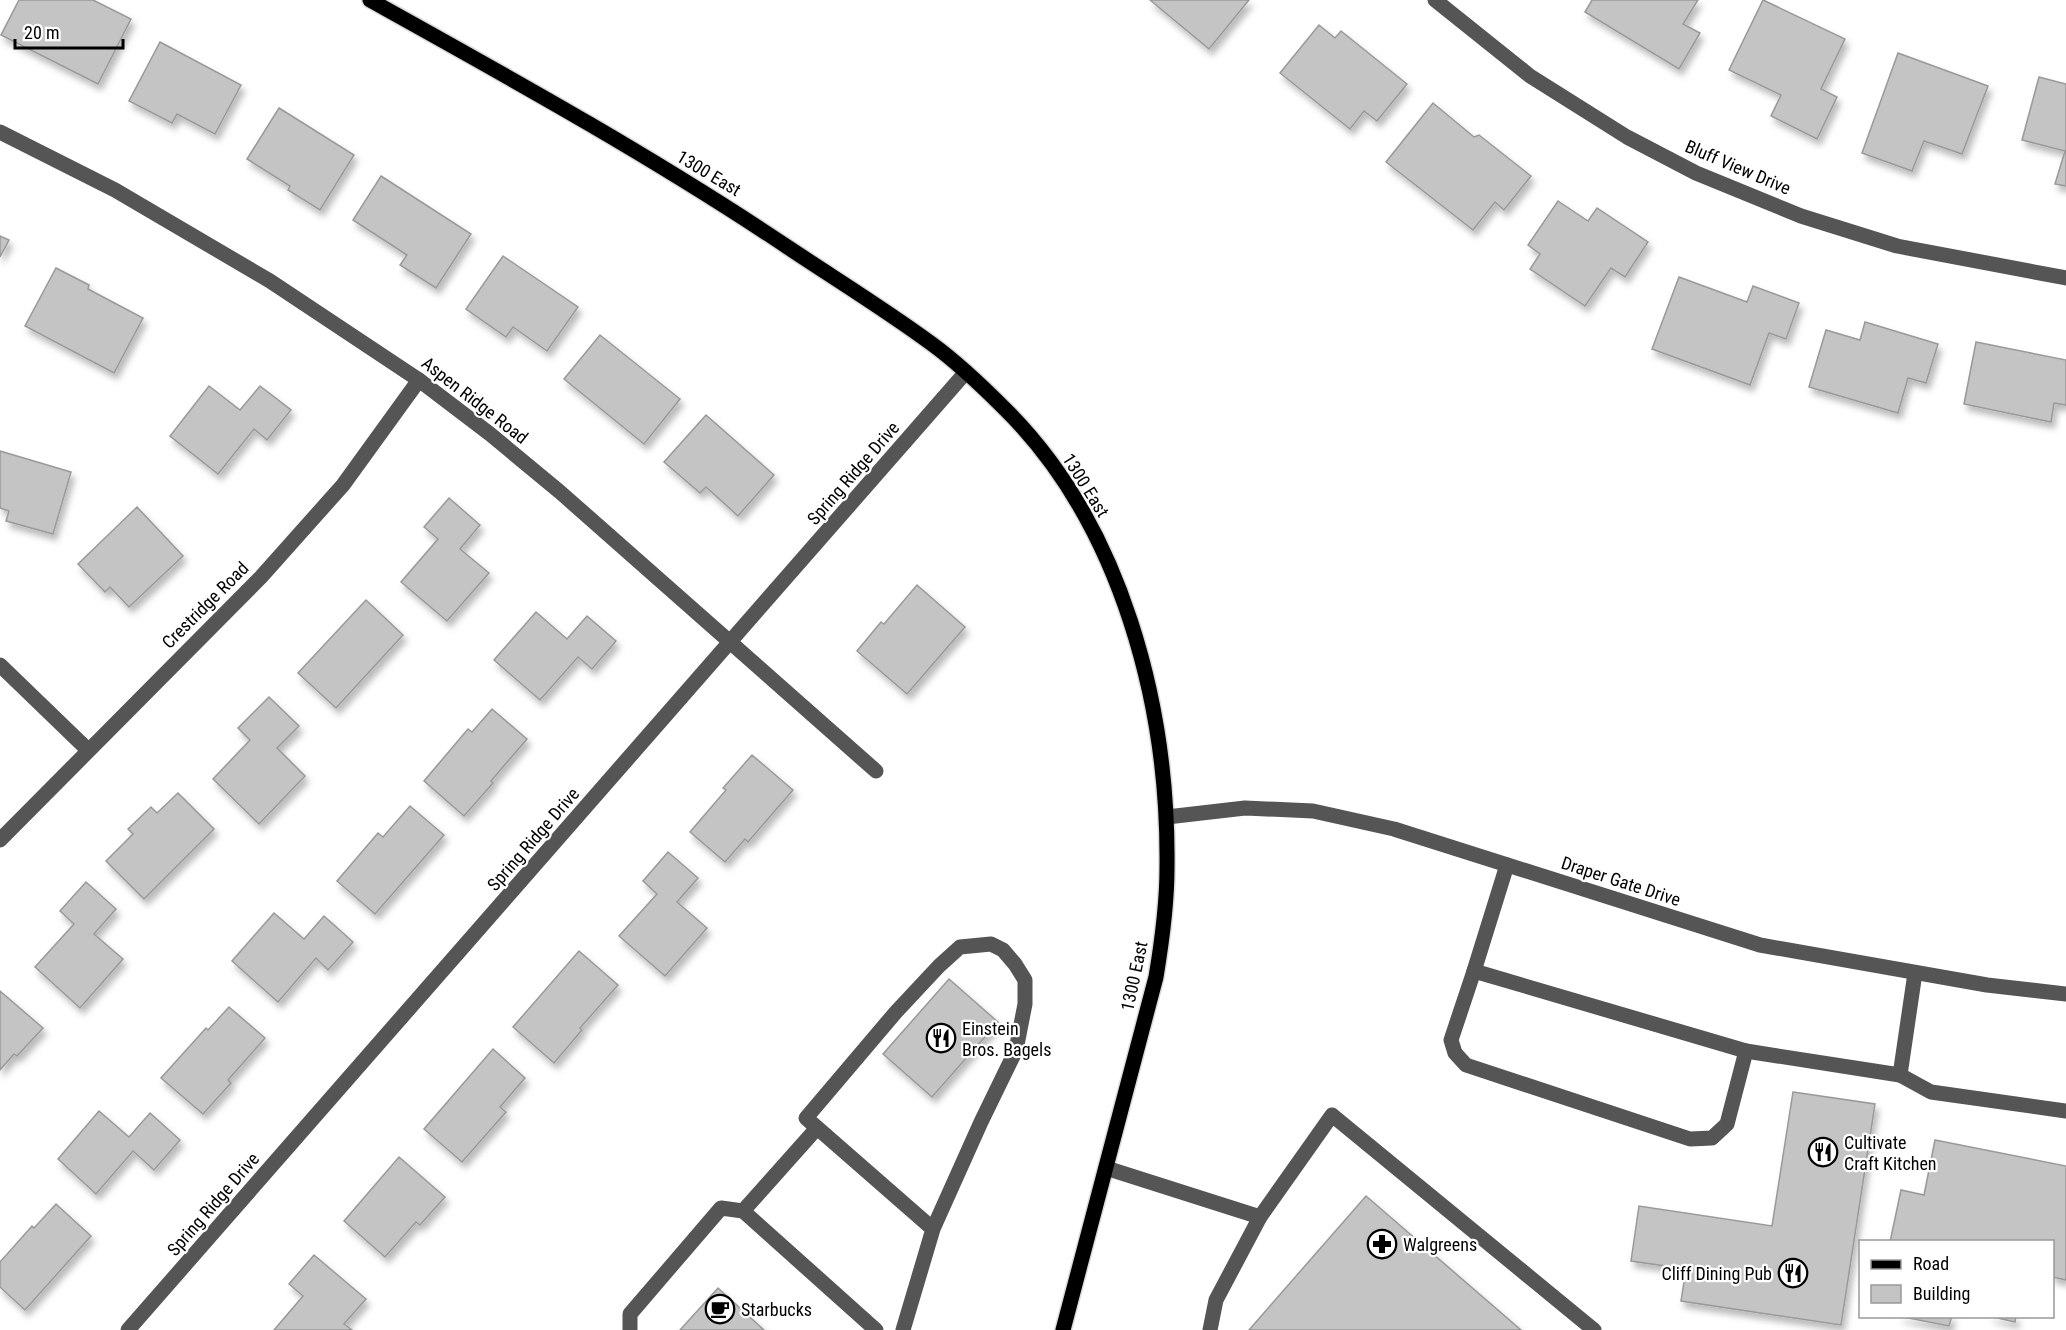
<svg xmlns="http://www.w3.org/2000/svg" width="2066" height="1330" font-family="'Roboto Condensed',sans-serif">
	<defs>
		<filter id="shadow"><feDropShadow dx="3.5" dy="6" stdDeviation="3" flood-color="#0004"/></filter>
	</defs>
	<rect width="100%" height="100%" fill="#fff"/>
	<g fill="#c4c4c4" stroke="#999" stroke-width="1.5" filter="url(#shadow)">
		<polygon points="19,0 93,0 131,19 98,84 1,35"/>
		<polygon points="1150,0 1249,0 1209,49"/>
		<polygon points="1592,0 1698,0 1683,24 1700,33 1679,69 1585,12"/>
		<polygon points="1763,0 1845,39 1821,89 1837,97 1817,139 1771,116 1781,95 1729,70"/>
		<polygon points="1319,25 1335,38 1341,31 1407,84 1377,121 1364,111 1350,129 1280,73"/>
		<polygon points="160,42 241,85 215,134 177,114 172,123 129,101"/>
		<polygon points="1898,53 1988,86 1962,154 1924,141 1912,171 1862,153"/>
		<polygon points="2039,77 2066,84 2066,186 2055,184 2065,151 2022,140"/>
		<polygon points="1433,103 1474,137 1479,135 1531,176 1504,210 1495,202 1473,230 1386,162"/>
		<polygon points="279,108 354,155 320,210 288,190 290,186 247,159"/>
		<polygon points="381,176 471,234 436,288 400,265 407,255 353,220"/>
		<polygon points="1558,201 1588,221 1597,208 1648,242 1625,277 1611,268 1585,306 1530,269 1540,254 1528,245"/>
		<polygon points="0,236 9,240 0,257"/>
		<polygon points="503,256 578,307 547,351 513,327 506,337 466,309"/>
		<polygon points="56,268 89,285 88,289 143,318 114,373 25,326"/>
		<polygon points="1679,277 1747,302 1753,286 1799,303 1786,339 1769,333 1750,385 1652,349"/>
		<polygon points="1865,322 1938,344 1926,383 1908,378 1898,413 1809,387 1826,330 1860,340"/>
		<polygon points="600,335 680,399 644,444 564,379"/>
		<polygon points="1976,342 2066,360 2066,405 2054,403 2051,422 1964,404"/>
		<polygon points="209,386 240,410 260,386 291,410 267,440 254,429 218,474 170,436"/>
		<polygon points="706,415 774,475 738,516 706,487 700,493 664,462"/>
		<polygon points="0,451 71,472 53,534 6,521 9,511 0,508"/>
		<polygon points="449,498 480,525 460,549 489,573 447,621 401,582 438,539 424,527"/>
		<polygon points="137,507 183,556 129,607 110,587 105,592 78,564"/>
		<polygon points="917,585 965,627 907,694 857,651 881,622 884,624"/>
		<polygon points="366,600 403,635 336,708 298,673"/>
		<polygon points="536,612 567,639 587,616 616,641 592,669 578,657 540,700 494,660"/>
		<polygon points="269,697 299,726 277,748 305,776 259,824 213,779 250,740 238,728"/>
		<polygon points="492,709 527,739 491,781 493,783 464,816 424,781 468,729 472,732"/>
		<polygon points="752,755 793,790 748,842 745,839 725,862 690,832 726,790 723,788"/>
		<polygon points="178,793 214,829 144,899 106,861 133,834 128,829 151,807 157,813"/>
		<polygon points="410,806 444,835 375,914 337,881 378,833 383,837"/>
		<polygon points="668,852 698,878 677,902 707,928 665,976 619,936 657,894 643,881"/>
		<polygon points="86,882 116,909 94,934 123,959 80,1008 35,967 74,924 60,911"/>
		<polygon points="274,913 304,939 324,916 353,942 328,970 316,958 278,1002 232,961"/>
		<polygon points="579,951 618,985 580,1028 582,1030 554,1063 513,1027"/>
		<polygon points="949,979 998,1022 932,1097 883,1054"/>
		<polygon points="0,991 43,1028 17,1056 14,1054 0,1070"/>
		<polygon points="229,1007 265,1038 228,1080 231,1083 203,1114 161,1078 206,1028 208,1030"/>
		<polygon points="493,1049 525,1078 500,1107 506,1112 462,1162 424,1129"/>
		<polygon points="1793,1092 1875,1104 1841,1325 1681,1301 1686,1269 1631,1261 1639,1206 1772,1226"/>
		<polygon points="99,1111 129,1137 150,1113 180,1140 154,1170 133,1151 96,1194 58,1159"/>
		<polygon points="1935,1140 2066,1166 2066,1280 2052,1277 2052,1242 1890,1242 1901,1190 1924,1195"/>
		<polygon points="399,1157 445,1197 420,1225 416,1222 385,1257 344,1221"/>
		<polygon points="1366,1196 1521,1330 1249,1330"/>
		<polygon points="56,1204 91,1236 25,1310 0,1287 0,1262 32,1226 34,1228"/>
		<polygon points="314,1255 366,1299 344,1324 352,1330 274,1330 303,1296 289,1284"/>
		<polygon points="718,1288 764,1330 680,1330"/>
		<polygon points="1898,1316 1952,1316 1949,1326"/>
		<polygon points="1989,1316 2016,1316 2015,1322"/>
	</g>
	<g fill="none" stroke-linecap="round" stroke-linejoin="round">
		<g stroke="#dbdbdb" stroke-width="18">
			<path id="major" d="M370 0C512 79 655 158 789 248 837 280 886 310 932 344 958 363 981 385 1004 408 1122 524 1169 707 1167 868 1167 905 1162 941 1156 977L1063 1330"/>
		</g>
		<g stroke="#555" stroke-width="15">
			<polyline points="1435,0 1530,76 1627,137 1696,173 1801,216 1897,246 2066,278"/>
			<polyline points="0,132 115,190 270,281 419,380 490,434 560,492 876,771"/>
			<polyline points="0,665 88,750"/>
			<polyline points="1167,817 1245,808 1313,811 1394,829 1760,945 1987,985 2066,994"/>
			<polyline points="0,840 261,577 343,485 419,380"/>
			<polyline points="1507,865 1474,971 1746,1051 1900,1075 1915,973"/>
			<polyline points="1474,971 1451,1040 1455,1053 1466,1065 1690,1139 1712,1138 1727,1124 1746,1051"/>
			<polyline points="1900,1075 1931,1092 2066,1111"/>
			<polyline points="1106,1168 1260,1217"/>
			<polyline points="743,1211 817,1128"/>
			<polyline points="128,1330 966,372"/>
			<polyline points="630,1330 630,1314 721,1208 743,1211 876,1330"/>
			<polyline points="903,1330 933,1229 981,1122 1016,1050 1025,1004 1025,980 1015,964 1003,950 991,944 960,947 939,966 896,1012 806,1118 933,1229"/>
			<polyline points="1210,1330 1216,1300 1260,1217 1332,1115 1594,1330"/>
		</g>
		<use href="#major" stroke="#000" stroke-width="15"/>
	</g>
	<defs>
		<g id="restaurant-ring" transform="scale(1.5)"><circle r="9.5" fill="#fff" stroke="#000" stroke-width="1.5"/><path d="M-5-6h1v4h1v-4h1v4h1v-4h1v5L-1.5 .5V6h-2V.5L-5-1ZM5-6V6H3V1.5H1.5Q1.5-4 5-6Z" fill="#000"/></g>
		<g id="pharmacy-ring" transform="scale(1.5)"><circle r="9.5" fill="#fff" stroke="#000" stroke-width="1.5"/><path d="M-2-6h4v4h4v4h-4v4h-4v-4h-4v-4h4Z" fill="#000"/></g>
		<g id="cafe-ring" transform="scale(1.5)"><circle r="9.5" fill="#fff" stroke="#000" stroke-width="1.5"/><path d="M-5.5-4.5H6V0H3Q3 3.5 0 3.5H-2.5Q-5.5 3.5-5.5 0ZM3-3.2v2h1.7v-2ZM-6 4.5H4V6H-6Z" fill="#000"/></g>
	</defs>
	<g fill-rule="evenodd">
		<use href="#restaurant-ring" x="941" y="1038"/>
		<use href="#restaurant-ring" x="1823" y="1152"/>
		<use href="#pharmacy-ring" x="1382" y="1244"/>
		<use href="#restaurant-ring" x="1793" y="1273"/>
		<use href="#cafe-ring" x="720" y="1309"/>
	</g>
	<g text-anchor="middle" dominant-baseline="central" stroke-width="4.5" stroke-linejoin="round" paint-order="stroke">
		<g font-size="18" fill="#000" stroke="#fff">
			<text transform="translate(1738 167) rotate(23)">Bluff View Drive</text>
			<text transform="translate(709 173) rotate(31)">1300 East</text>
			<text transform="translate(475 400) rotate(38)">Aspen Ridge Road</text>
			<text transform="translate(853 473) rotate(-49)">Spring Ridge Drive</text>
			<text transform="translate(1086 485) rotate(58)">1300 East</text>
			<text transform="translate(205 605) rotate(-45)">Crestridge Road</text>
			<text transform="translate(533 839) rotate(-49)">Spring Ridge Drive</text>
			<text transform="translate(1621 881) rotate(18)">Draper Gate Drive</text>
			<text transform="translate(1134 976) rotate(-78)">1300 East</text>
			<text transform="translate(213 1204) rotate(-49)">Spring Ridge Drive</text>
		</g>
		<g font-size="18" fill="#000" stroke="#fff" text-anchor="start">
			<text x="962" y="1028">Einstein<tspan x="962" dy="21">Bros. Bagels</tspan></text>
			<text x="1844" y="1142">Cultivate<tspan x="1844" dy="21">Craft Kitchen</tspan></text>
			<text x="1403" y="1244">Walgreens</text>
			<text x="1772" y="1273" text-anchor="end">Cliff Dining Pub</text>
			<text x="741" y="1309">Starbucks</text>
		</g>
	</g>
	<rect x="1859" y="1240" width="195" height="78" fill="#ffffff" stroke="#999999" stroke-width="1.5"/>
	<rect x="1871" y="1260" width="30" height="9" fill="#000000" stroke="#999999" stroke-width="1.5"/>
	<text x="1913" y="1270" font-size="18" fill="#000000">Road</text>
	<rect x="1871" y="1285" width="30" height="18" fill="#c4c4c4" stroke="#999999" stroke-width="1.5"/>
	<text x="1913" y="1300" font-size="18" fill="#000000">Building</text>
	<path d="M15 39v9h108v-9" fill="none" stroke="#000000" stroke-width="3"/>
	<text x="24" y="39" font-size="18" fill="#000000" stroke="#ffffff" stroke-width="4.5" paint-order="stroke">20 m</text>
</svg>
